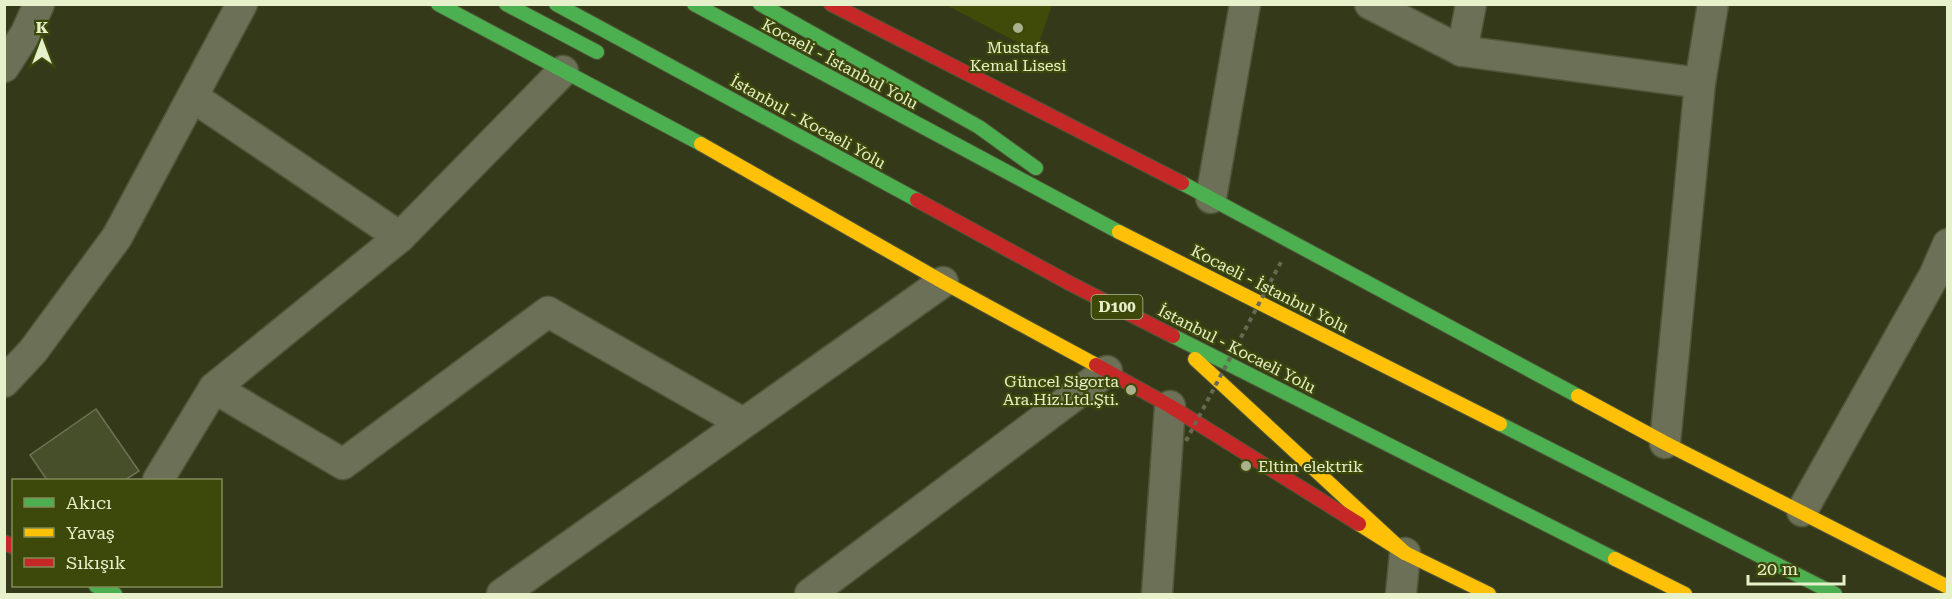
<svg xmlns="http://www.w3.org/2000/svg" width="1952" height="599" font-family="'Roboto Serif',serif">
	<rect width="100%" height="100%" fill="#343a19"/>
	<polygon fill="#404b09" points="946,5 1052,5 1036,52"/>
	<polygon fill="#474e2a" stroke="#6c7254" stroke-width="1.5" points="96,409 139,471 125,480 47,480 30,455"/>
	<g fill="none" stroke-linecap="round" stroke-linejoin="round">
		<g stroke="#4f5538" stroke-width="33">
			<g id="street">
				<polyline points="1370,4 1462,51 1700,83"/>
				<polyline points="1462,51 1471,4"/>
				<polyline points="4,67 26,33 39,4"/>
				<polyline points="193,97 400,237"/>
				<polyline points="1211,198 1245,4"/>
				<polyline points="4,382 33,351 117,237 242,4"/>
				<polyline points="214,388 343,464 548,312 743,423"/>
				<polyline points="1665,443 1700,83 1713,4"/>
				<polyline points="158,480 214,388 400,237 563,71"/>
				<polyline points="1802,511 1935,274 1948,244"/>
				<polyline points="502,594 943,282"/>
				<polyline points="810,594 1107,371"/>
				<polyline points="1157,594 1170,406"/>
				<polyline points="1401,594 1405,553"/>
			</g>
		</g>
		<g stroke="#4f5538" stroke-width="16">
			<g id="fast">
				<polyline points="438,4 701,144"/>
				<polyline points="506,4 597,52"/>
				<polyline points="556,4 917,200"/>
				<polyline points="694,4 1119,232"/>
				<polyline points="760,4 979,127 1036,168"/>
				<polyline points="1182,183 1578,396"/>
				<polyline points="1173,336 1615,559"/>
				<polyline points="1500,424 1835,594"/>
				<polyline points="96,586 115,594"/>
			</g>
		</g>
		<g stroke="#4f5538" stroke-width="16">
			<g id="slow">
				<polyline points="701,144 943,282 1096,365"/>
				<polyline points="1119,232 1500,424"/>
				<polyline points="1195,359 1405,553"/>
				<polyline points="1578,396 1665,443 1948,587"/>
				<polyline points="1359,524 1405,553 1489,594"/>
				<polyline points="1615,559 1685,594"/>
			</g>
		</g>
		<g stroke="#4f5538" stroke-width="16">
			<g id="jam">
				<polyline points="831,4 1182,183"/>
				<polyline points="917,200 1071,284 1173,336"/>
				<polyline points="1096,365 1170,406 1359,524"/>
				<polyline points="4,542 14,547"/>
			</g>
		</g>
		<use href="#street" stroke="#6b7056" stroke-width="30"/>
		<use href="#fast" stroke="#4caf50" stroke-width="14"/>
		<use href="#slow" stroke="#ffc107" stroke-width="14"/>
		<use href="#jam" stroke="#c62828" stroke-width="14"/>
		<polyline stroke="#666a53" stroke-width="4" stroke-dasharray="4.5 4.5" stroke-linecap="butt" points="1186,441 1281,262"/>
	</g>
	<g fill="#a8b08c" stroke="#3d480b" stroke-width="2">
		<circle cx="1018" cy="28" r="6"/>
		<circle cx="1131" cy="390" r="6"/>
		<circle cx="1246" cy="466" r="6"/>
	</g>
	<g text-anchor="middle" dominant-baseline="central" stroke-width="4.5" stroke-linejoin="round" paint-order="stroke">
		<rect fill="#3d480b" stroke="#b3be91" stroke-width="1.5" x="1091.5" y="295" width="51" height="24" rx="4.5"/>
		<g font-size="15" font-weight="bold" fill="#e6f0ca">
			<text x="1117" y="307">D100</text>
		</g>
		<g font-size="16" fill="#e6f0ca" stroke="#3d480b">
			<text x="1018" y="47">Mustafa<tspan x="1018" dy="18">Kemal Lisesi</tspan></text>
			<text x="1119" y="381" text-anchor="end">Güncel Sigorta<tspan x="1119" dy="18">Ara.Hiz.Ltd.Şti.</tspan></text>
			<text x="1258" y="466" text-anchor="start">Eltim elektrik</text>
		</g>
		<g font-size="16" fill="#e6f0ca" stroke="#3d480b">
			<text transform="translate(840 64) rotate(28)">Kocaeli - İstanbul Yolu</text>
			<text transform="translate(808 122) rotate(29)">İstanbul - Kocaeli Yolu</text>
			<text transform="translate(1270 289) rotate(27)">Kocaeli - İstanbul Yolu</text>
			<text transform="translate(1237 349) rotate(27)">İstanbul - Kocaeli Yolu</text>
		</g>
	</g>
	<rect width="1952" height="599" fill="none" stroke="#e6f0ca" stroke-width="12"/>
	<rect x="12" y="479" width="210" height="108" fill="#3d480b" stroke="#818b57" stroke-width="1.5"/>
	<rect x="24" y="498" width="30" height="9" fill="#4caf50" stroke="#818b57" stroke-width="1.5"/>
	<text x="66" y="509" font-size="18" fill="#e6f0ca">Akıcı</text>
	<rect x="24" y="528" width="30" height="9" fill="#ffc107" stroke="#818b57" stroke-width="1.5"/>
	<text x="66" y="539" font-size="18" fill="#e6f0ca">Yavaş</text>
	<rect x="24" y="558" width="30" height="9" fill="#c62828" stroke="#818b57" stroke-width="1.5"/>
	<text x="66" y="569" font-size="18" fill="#e6f0ca">Sıkışık</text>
	<g transform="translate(42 42)" stroke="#3d480b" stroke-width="4.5" paint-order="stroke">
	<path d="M0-4.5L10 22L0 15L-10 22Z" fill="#e6f0ca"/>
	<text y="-9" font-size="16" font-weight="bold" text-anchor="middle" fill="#e6f0ca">K</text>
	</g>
	<path d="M1748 575v9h96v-9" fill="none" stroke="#e6f0ca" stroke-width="3"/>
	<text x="1757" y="575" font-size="18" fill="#e6f0ca" stroke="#3d480b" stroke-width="4.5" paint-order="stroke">20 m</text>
</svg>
